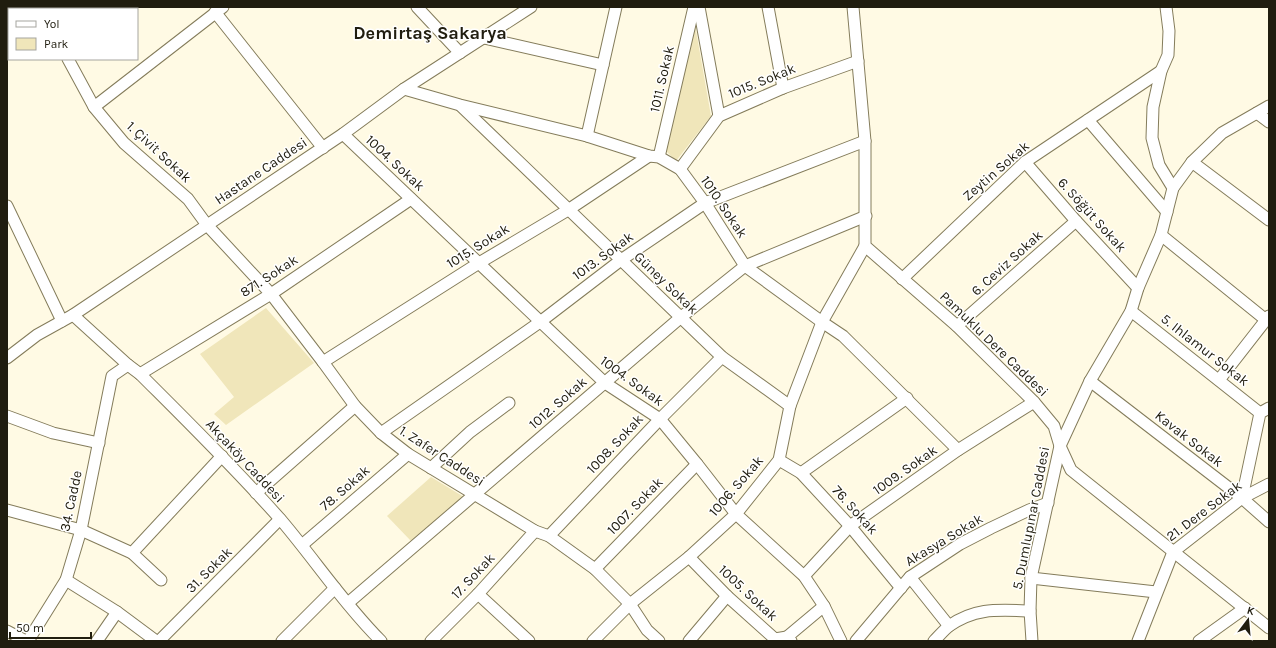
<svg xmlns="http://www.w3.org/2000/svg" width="1276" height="648" font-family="Karla,sans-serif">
	<rect width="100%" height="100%" fill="#fffae4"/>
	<g fill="#f0e6ba">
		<polygon points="695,25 711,116 676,161 665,150"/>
		<polygon points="266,308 314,363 226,425 214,414 234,397 200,354"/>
		<polygon points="431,477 464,497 411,541 387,516"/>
	</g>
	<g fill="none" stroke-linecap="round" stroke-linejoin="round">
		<g stroke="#847c5b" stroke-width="13">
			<g id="minor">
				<polyline points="41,7 42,9"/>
				<polyline points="417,7 460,53"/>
				<polyline points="699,7 719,116"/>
				<polyline points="768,7 783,88"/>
				<polyline points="853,7 865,141 865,246 957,326 1034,402 1054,426 1060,446 1071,470 1269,628"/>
				<polyline points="215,12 323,148"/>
				<polyline points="484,38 603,65"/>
				<polyline points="68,59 94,107 124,143 188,199 207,225 271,294 323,362 355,406 381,433 408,454 535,531 549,536 595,569 630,604 647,630 659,641"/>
				<polyline points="404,89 460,105 587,136 649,156 659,157 680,169 705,203 745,266 822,322 843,336 958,450"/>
				<polyline points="461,106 722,357 790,406"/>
				<polyline points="94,107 223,7"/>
				<polyline points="1257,113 1269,122"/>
				<polyline points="1088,120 1167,212"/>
				<polyline points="343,134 605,383 660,419 697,464 736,514 804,576 824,606 841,641"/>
				<polyline points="587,136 616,7"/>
				<polyline points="659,157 694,7"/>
				<polyline points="1025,162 1076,221 1138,288"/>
				<polyline points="1192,162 1269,220"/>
				<polyline points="680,169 719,116 783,88 858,61"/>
				<polyline points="1173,188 1192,162 1222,133 1269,106"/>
				<polyline points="7,206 62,321"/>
				<polyline points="1161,235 1266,320"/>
				<polyline points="902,279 1025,162 1161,71"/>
				<polyline points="1131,311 1260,413"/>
				<path d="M73 315 128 365 140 374C188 422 236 469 281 520 315 560 344 604 381 641"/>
				<polyline points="957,326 1076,221"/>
				<polyline points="7,358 37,335 73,315 343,134 404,89 531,7"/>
				<polyline points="323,362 479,263 568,210 649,156"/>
				<polyline points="140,374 271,294 411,199"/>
				<polyline points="1219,380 1269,316"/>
				<polyline points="1090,381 1242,498 1269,522"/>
				<polyline points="7,416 53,433 99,443"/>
				<polyline points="381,433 540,322 621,260 705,203 865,141"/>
				<polyline points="779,460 801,473 850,526 901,588"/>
				<polyline points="431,468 470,432 509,403"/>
				<polyline points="801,473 907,398"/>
				<polyline points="256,493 355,406"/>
				<polyline points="1242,498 1260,413 1269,408"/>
				<polyline points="7,510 81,530 132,553 222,456"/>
				<polyline points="549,536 660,419 722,357"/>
				<polyline points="302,545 408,454"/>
				<polyline points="132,553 161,580"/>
				<polyline points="689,557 727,596 775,639 787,637 791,641"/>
				<polyline points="595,569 697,464"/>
				<polyline points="804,576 850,526 958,450 1034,402"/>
				<polyline points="910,577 949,626"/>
				<polyline points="1031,578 1156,592"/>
				<polyline points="66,580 117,612 156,641"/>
				<polyline points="478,594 529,641"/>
				<polyline points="348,603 680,318 745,266 866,216"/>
				<polyline points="7,631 26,641"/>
				<polyline points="787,637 824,606"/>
				<polyline points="28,641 66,580 81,530 112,376 128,365"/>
				<polyline points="97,641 117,612"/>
				<polyline points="159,641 280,519"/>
				<polyline points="282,641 335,588"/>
				<polyline points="431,641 478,594 535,531"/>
				<polyline points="593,641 630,604 689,557 736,514 779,460 790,406 822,322 865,246"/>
				<polyline points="689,641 727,596"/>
				<polyline points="856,641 910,577 960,544 991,528 1029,510 1048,503"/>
				<path d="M934 641C939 636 944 630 949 626 976 607 999 610 1030 611"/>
				<polyline points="1032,641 1030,611 1031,578 1060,446 1090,381 1131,311 1138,288 1161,235 1173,188 1159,165 1152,138 1153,107 1161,71 1168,55 1169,31 1166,7"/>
				<polyline points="1138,641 1173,552 1242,498 1269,484"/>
				<polyline points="1199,641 1245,608"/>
			</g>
		</g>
		<use href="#minor" stroke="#fff" stroke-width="11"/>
	</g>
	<g text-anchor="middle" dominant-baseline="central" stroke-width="3" stroke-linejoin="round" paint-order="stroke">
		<g font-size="14" fill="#201d0f" stroke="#fff">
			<text transform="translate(662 79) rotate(-77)">1011. Sokak</text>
			<text transform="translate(762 81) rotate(-22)">1015. Sokak</text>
			<text transform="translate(159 152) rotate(43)">1. Çivit Sokak</text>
			<text transform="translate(395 163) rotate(43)">1004. Sokak</text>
			<text transform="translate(261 171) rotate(-34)">Hastane Caddesi</text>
			<text transform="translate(996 171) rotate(-41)">Zeytin Sokak</text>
			<text transform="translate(724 207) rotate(56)">1010. Sokak</text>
			<text transform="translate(1092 215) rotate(48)">6. Söğüt Sokak</text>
			<text transform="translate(478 246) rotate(-32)">1015. Sokak</text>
			<text transform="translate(603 256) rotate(-36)">1013. Sokak</text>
			<text transform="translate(1007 263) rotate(-42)">6. Ceviz Sokak</text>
			<text transform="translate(269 276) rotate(-33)">871. Sokak</text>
			<text transform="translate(666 283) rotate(44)">Güney Sokak</text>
			<text transform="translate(994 344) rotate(44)">Pamuklu Dere Caddesi</text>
			<text transform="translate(1205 350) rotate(38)">5. Ihlamur Sokak</text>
			<text transform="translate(632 381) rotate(36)">1004. Sokak</text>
			<text transform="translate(558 403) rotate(-41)">1012. Sokak</text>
			<text transform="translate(1189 439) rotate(38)">Kavak Sokak</text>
			<text transform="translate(615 444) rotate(-47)">1008. Sokak</text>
			<text transform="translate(442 456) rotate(33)">1. Zafer Caddesi</text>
			<text transform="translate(245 461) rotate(47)">Akçaköy Caddesi</text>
			<text transform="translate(905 470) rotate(-35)">1009. Sokak</text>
			<text transform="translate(736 486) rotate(-49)">1006. Sokak</text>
			<text transform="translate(345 488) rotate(-41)">78. Sokak</text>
			<text transform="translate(71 501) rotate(-78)">34. Cadde</text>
			<text transform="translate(635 506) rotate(-46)">1007. Sokak</text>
			<text transform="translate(855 510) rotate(48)">76. Sokak</text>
			<text transform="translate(1204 511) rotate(-37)">21. Dere Sokak</text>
			<text transform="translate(1031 518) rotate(-79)">5. Dumlupınar Caddesi</text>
			<text transform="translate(944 540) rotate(-31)">Akasya Sokak</text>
			<text transform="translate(209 570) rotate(-45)">31. Sokak</text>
			<text transform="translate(473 576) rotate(-47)">17. Sokak</text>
			<text transform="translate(748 593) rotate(43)">1005. Sokak</text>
		</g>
		<g font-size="18" font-weight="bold" fill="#201d0f" stroke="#fff">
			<text x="430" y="33">Demirtaş Sakarya</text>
		</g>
	</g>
	<rect width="1276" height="648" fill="none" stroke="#201d0f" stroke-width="16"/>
	<rect x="8" y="8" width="130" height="52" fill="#ffffff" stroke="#a6a59f"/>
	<rect x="16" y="21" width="20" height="6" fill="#ffffff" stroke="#a6a59f"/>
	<text x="44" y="28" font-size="12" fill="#201d0f">Yol</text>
	<rect x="16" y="38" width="20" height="12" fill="#f0e6ba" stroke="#a6a59f"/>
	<text x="44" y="48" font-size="12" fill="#201d0f">Park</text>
	<g transform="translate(1248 620) rotate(16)" stroke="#ffffff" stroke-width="3" paint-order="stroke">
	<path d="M0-3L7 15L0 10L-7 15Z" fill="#201d0f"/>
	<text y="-6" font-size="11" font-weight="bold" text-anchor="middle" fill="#201d0f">K</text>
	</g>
	<path d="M10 632v6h81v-6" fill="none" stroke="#201d0f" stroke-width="2"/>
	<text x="16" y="632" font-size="12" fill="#201d0f" stroke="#ffffff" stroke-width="3" paint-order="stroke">50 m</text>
</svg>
